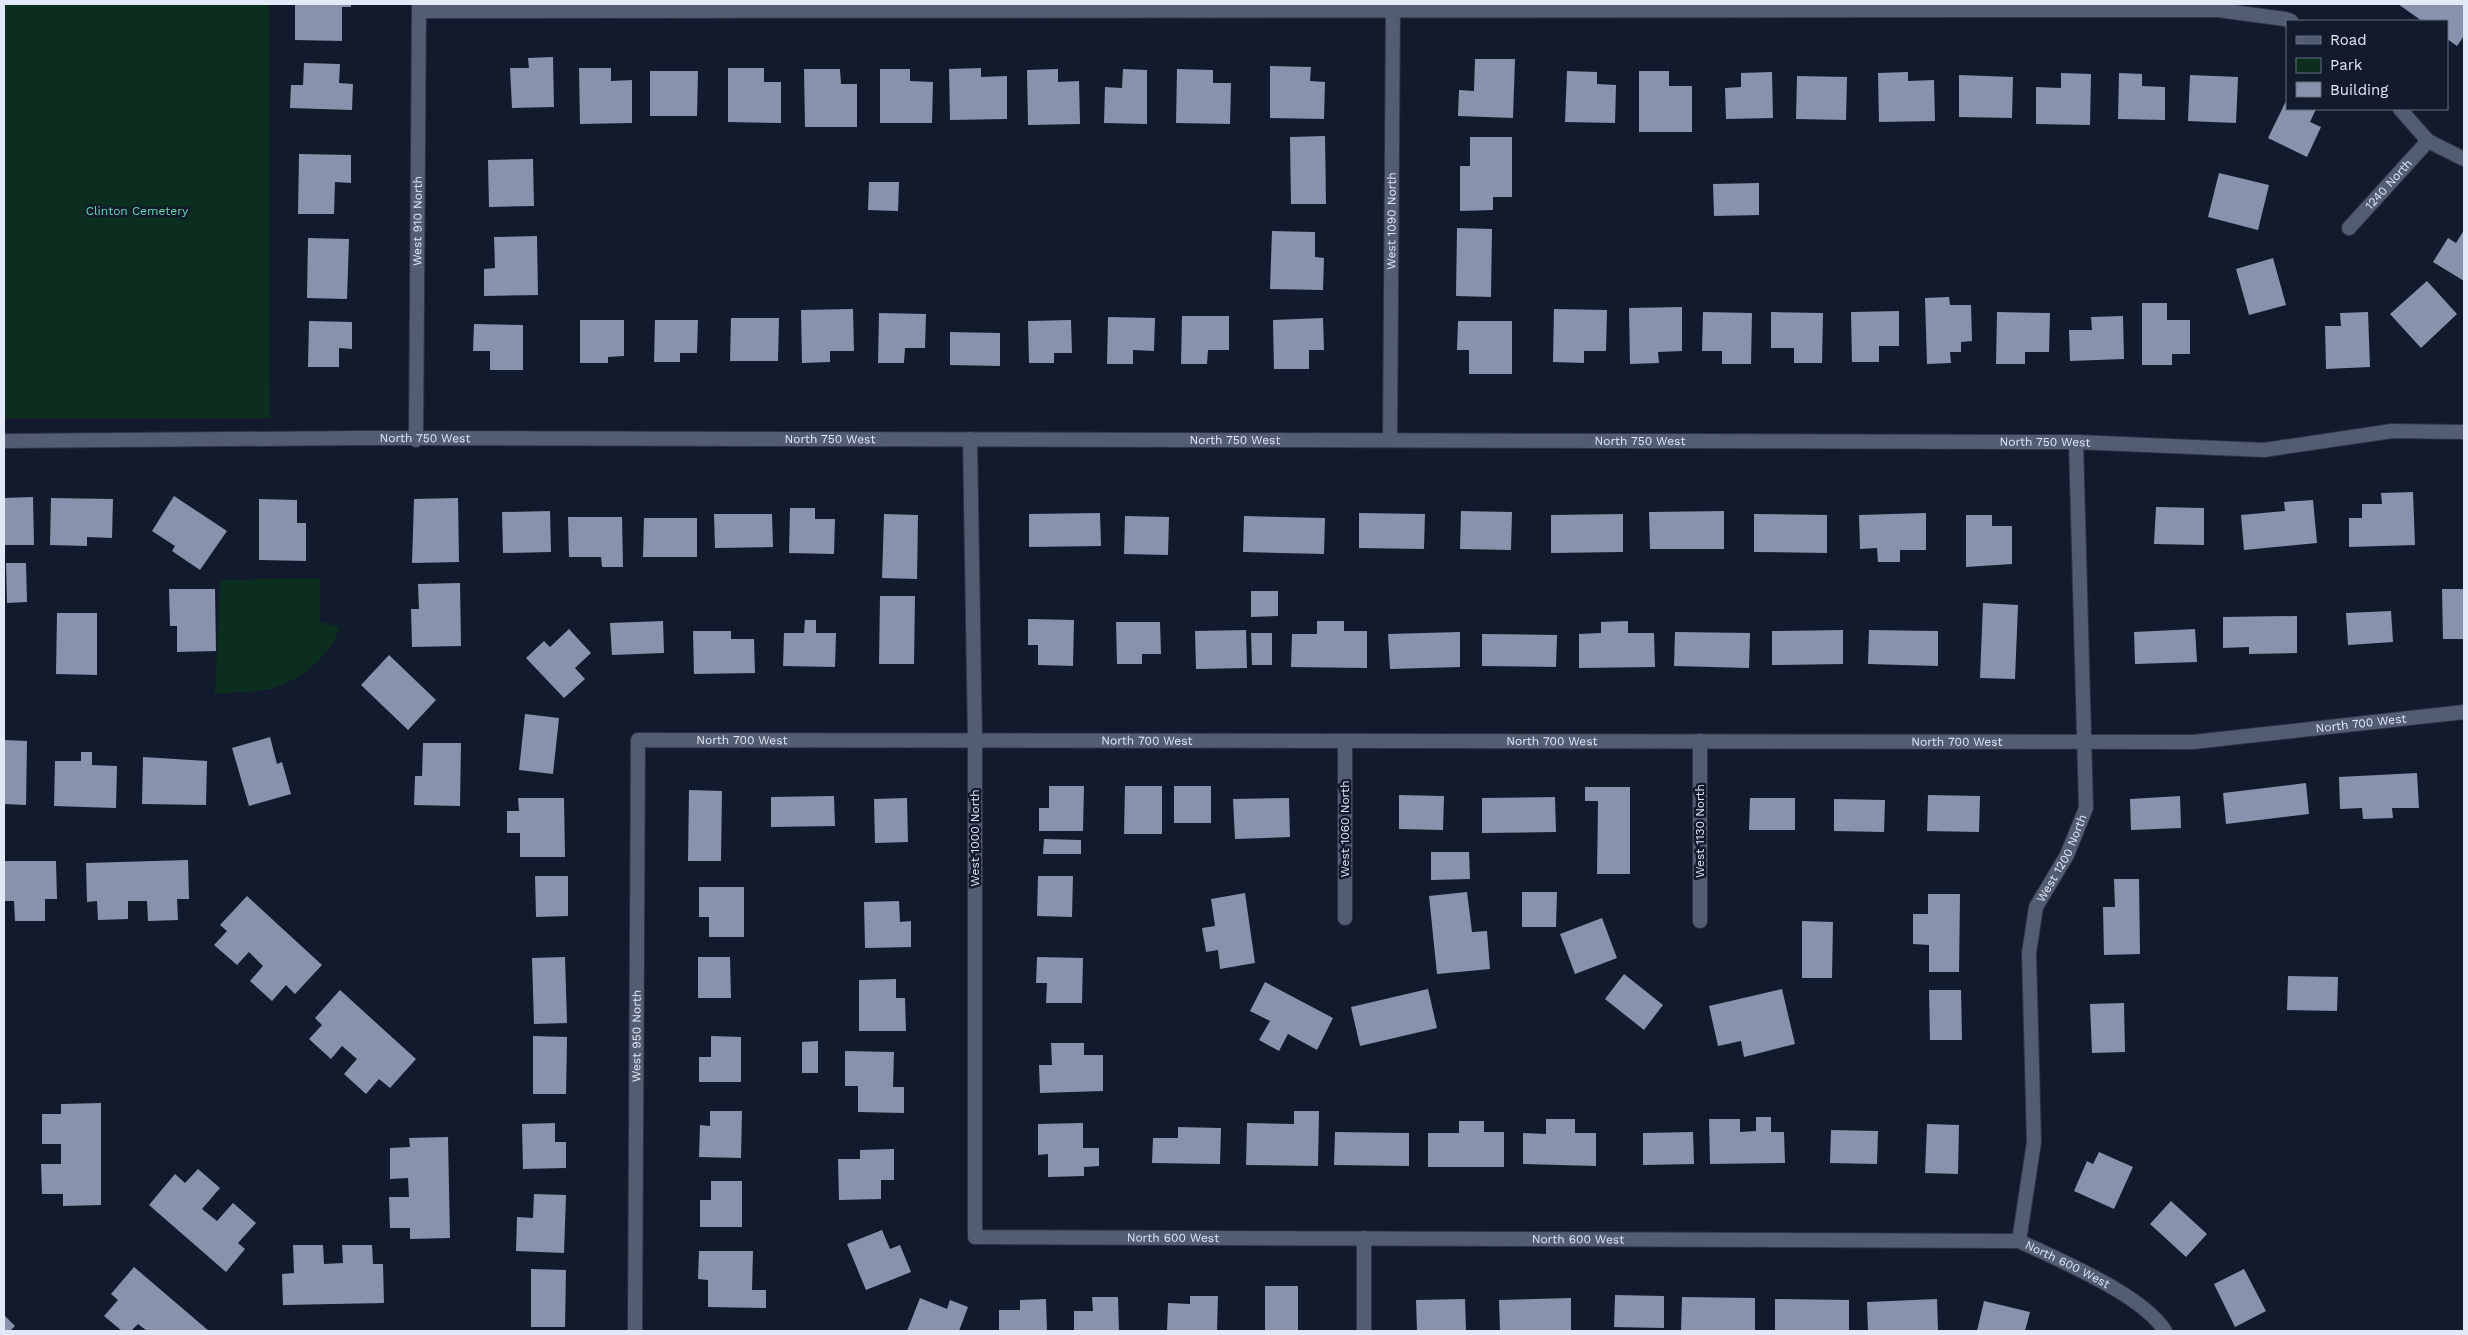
<svg xmlns="http://www.w3.org/2000/svg" width="2468" height="1335" font-family="'Work Sans',sans-serif">
	<rect width="100%" height="100%" fill="#121a2e"/>
	<g fill="#0c2e1f">
		<polygon points="4,4 269,4 270,418 4,418"/>
		<path d="M320 578V622L340 627C329 658 301 680 270 689 253 693 232 692 215 694L220 580Z"/>
	</g>
	<g fill="#8793ac">
		<polygon points="295,4 351,4 351,7 342,7 342,41 295,40"/>
		<polygon points="2398,4 2464,4 2464,36 2457,46 2447,39 2447,21 2422,21"/>
		<polygon points="553,57 554,107 512,108 510,68 529,68 528,58"/>
		<polygon points="1475,59 1515,59 1513,118 1458,116 1459,90 1474,91"/>
		<polygon points="304,63 340,64 339,83 353,84 352,110 290,108 291,85 303,85"/>
		<polygon points="1270,66 1311,67 1310,81 1325,82 1324,119 1270,118"/>
		<polygon points="579,68 611,68 611,81 632,80 632,123 580,124"/>
		<polygon points="728,68 764,68 764,82 781,82 781,123 728,122"/>
		<polygon points="981,68 981,77 1007,76 1007,119 950,120 949,69"/>
		<polygon points="804,69 840,69 841,84 857,84 857,127 805,127"/>
		<polygon points="880,69 910,69 910,81 933,82 932,123 880,123"/>
		<polygon points="1058,69 1058,82 1079,81 1080,124 1028,125 1027,70"/>
		<polygon points="1123,69 1147,70 1147,124 1104,123 1105,87 1122,88"/>
		<polygon points="1177,69 1213,70 1213,83 1231,83 1230,124 1176,123"/>
		<polygon points="650,71 698,71 697,116 650,116"/>
		<polygon points="1567,71 1597,72 1597,84 1616,85 1615,123 1565,122"/>
		<polygon points="1639,71 1669,71 1669,86 1692,86 1692,132 1639,132"/>
		<polygon points="1772,72 1773,118 1726,119 1725,88 1741,87 1741,73"/>
		<polygon points="1908,72 1908,81 1934,80 1935,121 1879,122 1878,73"/>
		<polygon points="2061,73 2091,74 2090,125 2036,124 2036,87 2061,88"/>
		<polygon points="2119,73 2142,74 2142,86 2165,87 2165,120 2118,119"/>
		<polygon points="1959,75 2013,77 2012,118 1959,117"/>
		<polygon points="2190,75 2238,77 2236,123 2188,121"/>
		<polygon points="1797,76 1847,77 1846,120 1796,119"/>
		<polygon points="2287,99 2287,109 2316,109 2310,122 2321,127 2307,157 2268,138"/>
		<polygon points="1325,136 1326,204 1291,204 1290,137"/>
		<polygon points="1470,137 1512,137 1512,197 1493,197 1493,210 1460,211 1460,166 1470,166"/>
		<polygon points="299,154 351,155 351,183 335,182 334,214 298,214"/>
		<polygon points="533,159 534,206 489,207 488,160"/>
		<polygon points="2219,173 2269,185 2258,230 2208,217"/>
		<polygon points="869,182 899,182 898,211 868,210"/>
		<polygon points="1759,183 1759,215 1714,216 1713,184"/>
		<polygon points="1457,228 1492,229 1491,297 1456,296"/>
		<polygon points="2464,230 2464,281 2433,262 2448,238 2456,243"/>
		<polygon points="1272,231 1315,232 1315,257 1324,258 1323,290 1270,289"/>
		<polygon points="537,236 538,295 484,296 484,269 495,268 494,237"/>
		<polygon points="308,238 349,239 347,299 307,298"/>
		<polygon points="2273,258 2286,305 2249,315 2236,269"/>
		<polygon points="2427,281 2457,314 2421,348 2390,314"/>
		<polygon points="1949,297 1950,305 1971,305 1972,341 1961,342 1961,352 1950,352 1951,363 1927,364 1925,298"/>
		<polygon points="2142,303 2167,303 2167,320 2190,320 2190,354 2172,354 2172,365 2142,365"/>
		<polygon points="1682,307 1682,351 1658,352 1659,363 1630,364 1629,308"/>
		<polygon points="853,309 854,351 830,351 830,362 802,363 801,310"/>
		<polygon points="1554,309 1607,310 1606,351 1584,351 1584,363 1553,362"/>
		<polygon points="1899,311 1899,346 1879,346 1879,362 1852,362 1851,312"/>
		<polygon points="1703,312 1752,313 1751,364 1722,364 1722,351 1702,351"/>
		<polygon points="1771,312 1823,313 1822,363 1794,363 1794,348 1771,348"/>
		<polygon points="1997,312 2050,313 2049,352 2025,352 2025,364 1996,364"/>
		<polygon points="2368,312 2370,367 2326,369 2325,326 2341,326 2340,313"/>
		<polygon points="879,313 926,314 925,348 905,348 904,363 878,363"/>
		<polygon points="1182,316 1229,316 1229,350 1208,350 1207,364 1181,364"/>
		<polygon points="2123,316 2124,359 2070,361 2069,330 2092,330 2091,317"/>
		<polygon points="1108,317 1155,318 1154,351 1133,350 1133,364 1107,364"/>
		<polygon points="731,318 779,318 778,361 730,361"/>
		<polygon points="1323,318 1324,350 1309,350 1309,369 1274,369 1273,320"/>
		<polygon points="580,320 624,320 624,356 608,357 608,363 580,363"/>
		<polygon points="655,320 698,320 697,353 680,353 680,362 654,362"/>
		<polygon points="1071,320 1072,353 1054,353 1054,363 1029,363 1028,321"/>
		<polygon points="309,321 352,322 352,349 339,348 339,367 308,367"/>
		<polygon points="1458,321 1512,321 1512,374 1469,374 1469,350 1457,350"/>
		<polygon points="474,324 523,325 523,370 490,370 490,351 473,351"/>
		<polygon points="950,332 1000,333 1000,366 950,365"/>
		<polygon points="2413,492 2415,545 2349,547 2349,518 2362,518 2362,504 2382,504 2381,493"/>
		<polygon points="174,496 227,531 200,570 172,551 175,546 152,531"/>
		<polygon points="33,497 34,545 4,545 4,498"/>
		<polygon points="51,498 113,499 112,538 87,537 87,546 50,545"/>
		<polygon points="458,498 459,562 412,563 414,499"/>
		<polygon points="259,499 297,500 297,523 306,523 306,561 259,560"/>
		<polygon points="2313,500 2317,543 2244,550 2241,515 2285,511 2284,502"/>
		<polygon points="2156,507 2204,508 2204,545 2154,544"/>
		<polygon points="790,508 815,508 815,519 835,519 834,554 789,553"/>
		<polygon points="550,511 551,552 503,553 502,512"/>
		<polygon points="1461,511 1512,512 1511,550 1460,549"/>
		<polygon points="1724,511 1724,549 1650,549 1649,512"/>
		<polygon points="1100,513 1101,546 1029,547 1029,514"/>
		<polygon points="1359,513 1425,514 1424,549 1359,548"/>
		<polygon points="1926,513 1926,550 1900,550 1900,562 1878,562 1877,548 1860,549 1859,515"/>
		<polygon points="714,514 772,514 773,547 715,548"/>
		<polygon points="884,514 918,515 917,579 882,578"/>
		<polygon points="1623,514 1623,552 1551,553 1551,515"/>
		<polygon points="1754,514 1827,515 1827,553 1754,552"/>
		<polygon points="1966,515 1992,515 1992,526 2012,526 2012,564 1966,567"/>
		<polygon points="1125,516 1169,517 1168,555 1124,554"/>
		<polygon points="1244,516 1325,518 1324,554 1243,552"/>
		<polygon points="568,517 622,517 623,567 602,567 601,557 569,557"/>
		<polygon points="644,518 697,518 697,557 643,557"/>
		<polygon points="6,563 26,563 27,602 7,603"/>
		<polygon points="460,583 461,646 412,647 411,609 419,609 418,584"/>
		<polygon points="169,589 215,589 216,651 177,652 177,626 170,626"/>
		<polygon points="2442,589 2464,589 2464,639 2443,639"/>
		<polygon points="1251,591 1278,591 1278,616 1251,617"/>
		<polygon points="880,596 915,596 914,664 879,664"/>
		<polygon points="1983,603 2018,605 2015,679 1980,678"/>
		<polygon points="2391,611 2393,642 2348,645 2346,613"/>
		<polygon points="57,613 97,613 97,675 56,674"/>
		<polygon points="2297,616 2297,653 2249,654 2249,647 2223,648 2223,617"/>
		<polygon points="1028,619 1074,620 1073,666 1038,665 1038,645 1028,645"/>
		<polygon points="805,620 816,620 816,633 836,633 835,667 783,666 784,633 804,633"/>
		<polygon points="663,621 664,653 612,655 610,623"/>
		<polygon points="1317,621 1344,621 1344,631 1367,631 1367,668 1291,667 1292,634 1317,634"/>
		<polygon points="1628,621 1628,633 1654,633 1655,667 1579,668 1579,634 1601,633 1601,622"/>
		<polygon points="1116,622 1160,622 1161,654 1142,654 1142,664 1117,664"/>
		<polygon points="569,629 591,653 575,668 585,679 564,698 526,658 544,641 550,647"/>
		<polygon points="2195,629 2197,662 2135,664 2134,632"/>
		<polygon points="1246,630 1247,668 1196,669 1195,631"/>
		<polygon points="1843,630 1843,664 1772,665 1772,631"/>
		<polygon points="1869,630 1938,631 1938,666 1868,664"/>
		<polygon points="693,631 731,631 731,639 754,639 755,673 694,674"/>
		<polygon points="1460,632 1460,667 1390,669 1388,634"/>
		<polygon points="1675,632 1750,633 1749,668 1674,666"/>
		<polygon points="1251,633 1272,633 1272,665 1252,665"/>
		<polygon points="1482,634 1557,635 1556,667 1482,666"/>
		<polygon points="389,655 436,700 408,730 361,685"/>
		<polygon points="525,714 559,718 553,774 519,770"/>
		<polygon points="270,737 277,764 282,762 291,794 249,806 232,748"/>
		<polygon points="4,740 27,741 26,805 4,804"/>
		<polygon points="423,743 461,743 460,806 414,805 415,776 422,776"/>
		<polygon points="81,752 92,752 92,765 117,766 116,808 54,806 55,761 81,761"/>
		<polygon points="143,757 207,761 206,805 142,804"/>
		<polygon points="2417,773 2419,808 2392,808 2393,818 2363,819 2362,808 2340,809 2339,777"/>
		<polygon points="2306,783 2309,814 2226,824 2223,793"/>
		<polygon points="1049,786 1084,786 1083,831 1039,831 1039,808 1049,808"/>
		<polygon points="1125,786 1162,786 1162,834 1124,834"/>
		<rect x="1174" y="786" width="37" height="37"/>
		<polygon points="1585,787 1630,787 1630,874 1597,874 1598,801 1585,801"/>
		<polygon points="689,790 722,791 721,861 688,861"/>
		<polygon points="1399,795 1444,796 1443,830 1399,829"/>
		<polygon points="1928,795 1980,796 1979,832 1927,831"/>
		<polygon points="834,796 835,826 771,827 771,797"/>
		<polygon points="2180,796 2181,828 2131,830 2130,799"/>
		<polygon points="1555,797 1556,832 1482,833 1482,798"/>
		<polygon points="518,798 564,798 565,857 520,857 520,833 507,833 507,811 519,811"/>
		<polygon points="907,798 908,842 875,843 874,799"/>
		<polygon points="1289,798 1290,837 1235,839 1233,799"/>
		<polygon points="1750,798 1795,798 1795,830 1749,830"/>
		<polygon points="1834,799 1885,800 1884,832 1834,831"/>
		<polygon points="1044,839 1081,840 1081,854 1043,854"/>
		<polygon points="1431,852 1469,852 1470,879 1431,880"/>
		<polygon points="188,860 189,899 177,899 178,920 148,921 147,901 128,901 128,919 98,920 97,901 87,902 86,863"/>
		<polygon points="4,861 56,861 57,899 45,899 45,921 15,921 14,901 4,901"/>
		<polygon points="535,876 568,876 568,916 536,917"/>
		<polygon points="1038,876 1073,876 1072,917 1037,916"/>
		<polygon points="2114,879 2139,879 2140,954 2104,955 2103,907 2115,907"/>
		<polygon points="699,887 744,887 744,937 709,937 709,917 699,917"/>
		<polygon points="1467,892 1472,932 1487,931 1490,969 1437,974 1429,896"/>
		<polygon points="1522,892 1557,892 1556,927 1522,927"/>
		<polygon points="1245,893 1255,963 1220,969 1218,950 1206,952 1202,928 1215,926 1211,899"/>
		<polygon points="1928,894 1960,894 1959,972 1929,972 1929,945 1913,944 1913,914 1928,914"/>
		<polygon points="247,896 322,965 295,994 286,985 272,1001 250,981 263,966 249,952 237,965 214,945 227,931 220,925"/>
		<polygon points="899,901 900,922 911,921 911,947 865,948 864,902"/>
		<polygon points="1602,918 1617,958 1575,974 1560,934"/>
		<polygon points="1802,921 1833,922 1832,978 1802,978"/>
		<polygon points="565,957 567,1023 534,1024 532,958"/>
		<polygon points="698,957 730,957 731,998 698,998"/>
		<polygon points="1037,957 1083,958 1082,1003 1046,1003 1047,983 1036,983"/>
		<polygon points="1624,974 1663,1005 1644,1030 1605,999"/>
		<polygon points="2288,976 2338,977 2337,1011 2287,1010"/>
		<polygon points="896,979 896,998 905,998 906,1031 859,1031 859,980"/>
		<polygon points="1265,982 1333,1018 1317,1050 1288,1034 1279,1051 1259,1040 1270,1021 1250,1011"/>
		<polygon points="1428,989 1437,1028 1360,1046 1351,1007"/>
		<polygon points="1782,989 1795,1044 1744,1057 1741,1041 1718,1046 1709,1006"/>
		<polygon points="340,990 416,1059 390,1088 379,1079 366,1094 344,1074 357,1059 342,1046 331,1059 309,1039 322,1025 315,1018"/>
		<polygon points="1929,990 1961,990 1962,1040 1930,1040"/>
		<polygon points="2124,1003 2125,1052 2092,1053 2090,1004"/>
		<polygon points="533,1036 567,1037 566,1094 533,1094"/>
		<polygon points="711,1036 741,1037 741,1082 699,1082 699,1057 711,1057"/>
		<polygon points="818,1041 818,1073 802,1073 802,1042"/>
		<polygon points="1051,1043 1084,1043 1084,1055 1103,1055 1103,1091 1040,1093 1039,1065 1052,1065"/>
		<polygon points="845,1051 894,1052 893,1087 904,1087 904,1113 858,1112 858,1086 845,1086"/>
		<polygon points="101,1103 101,1205 63,1206 63,1194 42,1194 41,1164 61,1164 61,1144 42,1144 42,1114 61,1114 61,1104"/>
		<polygon points="710,1111 742,1111 741,1158 699,1157 700,1125 710,1126"/>
		<polygon points="1294,1111 1319,1111 1318,1166 1246,1165 1247,1123 1294,1124"/>
		<polygon points="1756,1117 1771,1117 1771,1132 1784,1132 1785,1163 1710,1164 1709,1119 1740,1119 1740,1132 1756,1131"/>
		<polygon points="1546,1119 1575,1119 1575,1133 1596,1133 1596,1166 1523,1164 1523,1133 1546,1134"/>
		<polygon points="1459,1121 1484,1121 1484,1132 1504,1132 1504,1167 1428,1167 1428,1133 1459,1133"/>
		<polygon points="555,1123 555,1142 566,1142 566,1168 523,1169 522,1124"/>
		<polygon points="1083,1123 1083,1148 1099,1148 1099,1166 1084,1167 1084,1176 1048,1177 1048,1154 1038,1155 1038,1124"/>
		<polygon points="1927,1124 1959,1125 1958,1174 1925,1173"/>
		<polygon points="1178,1127 1221,1128 1220,1164 1152,1163 1153,1138 1178,1138"/>
		<polygon points="1831,1130 1878,1131 1877,1164 1830,1163"/>
		<polygon points="1335,1132 1409,1133 1409,1166 1334,1165"/>
		<polygon points="1693,1132 1694,1164 1643,1165 1643,1133"/>
		<polygon points="448,1137 450,1238 410,1239 410,1228 390,1228 389,1197 409,1197 408,1178 390,1179 390,1148 410,1147 409,1138"/>
		<polygon points="894,1149 894,1180 881,1180 881,1199 839,1200 838,1159 860,1159 860,1150"/>
		<polygon points="2099,1152 2133,1167 2114,1209 2074,1191 2087,1161 2093,1164"/>
		<polygon points="198,1169 220,1188 202,1209 217,1221 233,1203 256,1223 238,1243 245,1249 226,1272 149,1205 175,1174 185,1183"/>
		<polygon points="711,1181 742,1181 742,1227 700,1227 700,1200 711,1200"/>
		<polygon points="534,1194 566,1195 564,1253 516,1251 517,1217 533,1218"/>
		<polygon points="2171,1201 2207,1234 2186,1257 2150,1224"/>
		<polygon points="882,1230 890,1249 900,1245 911,1272 866,1290 847,1244"/>
		<polygon points="293,1245 323,1245 324,1264 343,1263 342,1245 372,1245 373,1264 383,1264 384,1303 283,1305 282,1274 294,1273"/>
		<polygon points="699,1251 753,1251 752,1290 766,1290 766,1308 708,1307 708,1280 698,1279"/>
		<polygon points="134,1267 209,1331 147,1331 138,1324 131,1331 122,1331 104,1316 118,1300 111,1294"/>
		<polygon points="531,1269 566,1270 565,1327 531,1327"/>
		<polygon points="2244,1269 2266,1311 2235,1327 2214,1284"/>
		<rect x="1265" y="1286" width="33" height="45"/>
		<polygon points="1615,1295 1664,1296 1664,1328 1614,1327"/>
		<polygon points="1190,1296 1218,1296 1217,1331 1167,1331 1168,1303 1190,1304"/>
		<polygon points="1092,1297 1118,1297 1119,1331 1074,1331 1074,1311 1093,1311"/>
		<polygon points="1682,1297 1755,1298 1755,1331 1681,1330"/>
		<polygon points="920,1298 947,1309 950,1300 968,1307 959,1331 907,1331"/>
		<polygon points="1571,1298 1571,1331 1500,1331 1499,1300"/>
		<polygon points="1046,1299 1047,1331 999,1331 999,1310 1020,1310 1020,1300"/>
		<polygon points="1465,1299 1466,1331 1417,1331 1416,1300"/>
		<polygon points="1775,1299 1849,1300 1849,1331 1775,1331"/>
		<polygon points="1937,1299 1938,1330 1868,1331 1867,1302"/>
		<polygon points="1984,1301 2030,1312 2025,1331 1977,1331"/>
		<polygon points="4,1315 15,1326 10,1331 4,1331"/>
	</g>
	<g fill="none" stroke-linecap="round" stroke-linejoin="round">
		<g stroke="#2f3242" stroke-width="16">
			<g id="minor">
				<polyline points="419,11 2218,10 2285,19 2291,21"/>
				<polyline points="2400,109 2428,141 2464,159"/>
				<path id="s1" d="M2349 228 2428 141"/>
				<path id="s2" d="M970 439 975 740V1237L2019 1241C2059 1260 2143 1295 2165 1331"/>
				<path id="s3" d="M416 440 419 4"/>
				<path id="s4" d="M1390 440 1393 4"/>
				<path id="s5" d="M4 441 358 438 2076 442 2264 450 2392 431 2464 432"/>
				<polyline points="1345,741 1345,918"/>
				<polyline points="1700,741 1700,921"/>
				<polyline points="1364,1238 1364,1331"/>
				<path id="s6" d="M2019 1241 2034 1142 2029 953 2036 907 2067 855 2086 808 2076 442"/>
				<path id="s7" d="M635 1331 638 740 2193 742 2464 712"/>
			</g>
		</g>
		<use href="#minor" stroke="#525d74" stroke-width="14"/>
	</g>
	<g text-anchor="middle" dominant-baseline="central" stroke-width="5" stroke-linejoin="round" paint-order="stroke">
		<g font-size="12" fill="#e1e8f6" stroke="#121a2e">
			<text stroke="none"><textPath href="#s1" startOffset="59">1240 North</textPath></text>
			<text stroke="none"><textPath href="#s3" startOffset="219">West 910 North</textPath></text>
			<text stroke="none"><textPath href="#s4" startOffset="219">West 1090 North</textPath></text>
			<text stroke="none"><textPath href="#s5" startOffset="421">North 750 West</textPath></text>
			<text stroke="none"><textPath href="#s5" startOffset="826">North 750 West</textPath></text>
			<text stroke="none"><textPath href="#s5" startOffset="1231">North 750 West</textPath></text>
			<text stroke="none"><textPath href="#s5" startOffset="1636">North 750 West</textPath></text>
			<text stroke="none"><textPath href="#s5" startOffset="2041">North 750 West</textPath></text>
			<text stroke="none"><textPath href="#s7" startOffset="2315">North 700 West</textPath></text>
			<text stroke="none"><textPath href="#s7" startOffset="695">North 700 West</textPath></text>
			<text stroke="none"><textPath href="#s7" startOffset="1100">North 700 West</textPath></text>
			<text stroke="none"><textPath href="#s7" startOffset="1505">North 700 West</textPath></text>
			<text stroke="none"><textPath href="#s7" startOffset="1910">North 700 West</textPath></text>
			<text transform="translate(1345 829) rotate(-90)">West 1060 North</text>
			<text transform="translate(1700 831) rotate(-90)">West 1130 North</text>
			<text transform="translate(975 838) rotate(-90)">West 1000 North</text>
			<text stroke="none"><textPath href="#s6" startOffset="391">West 1200 North</textPath></text>
			<text stroke="none"><textPath href="#s7" startOffset="295">West 950 North</textPath></text>
			<text stroke="none"><textPath href="#s2" startOffset="996">North 600 West</textPath></text>
			<text stroke="none"><textPath href="#s2" startOffset="1401">North 600 West</textPath></text>
			<text stroke="none"><textPath href="#s2" startOffset="1896">North 600 West</textPath></text>
		</g>
		<g font-size="12" fill="#64dfa9" stroke="#121a2e">
			<text x="137" y="211">Clinton Cemetery</text>
		</g>
	</g>
	<rect width="2468" height="1335" fill="none" stroke="#e1e8f6" stroke-width="10"/>
	<rect x="2286" y="20" width="162" height="90" fill="#121a2e" stroke="#656c7e"/>
	<rect x="2296" y="36" width="25" height="8" fill="#525d74" stroke="#656c7e"/>
	<text x="2330" y="45" font-size="15" fill="#e1e8f6">Road</text>
	<rect x="2296" y="58" width="25" height="15" fill="#0c2e1f" stroke="#656c7e"/>
	<text x="2330" y="70" font-size="15" fill="#e1e8f6">Park</text>
	<rect x="2296" y="82" width="25" height="15" fill="#8793ac" stroke="#656c7e"/>
	<text x="2330" y="95" font-size="15" fill="#e1e8f6">Building</text>
</svg>
